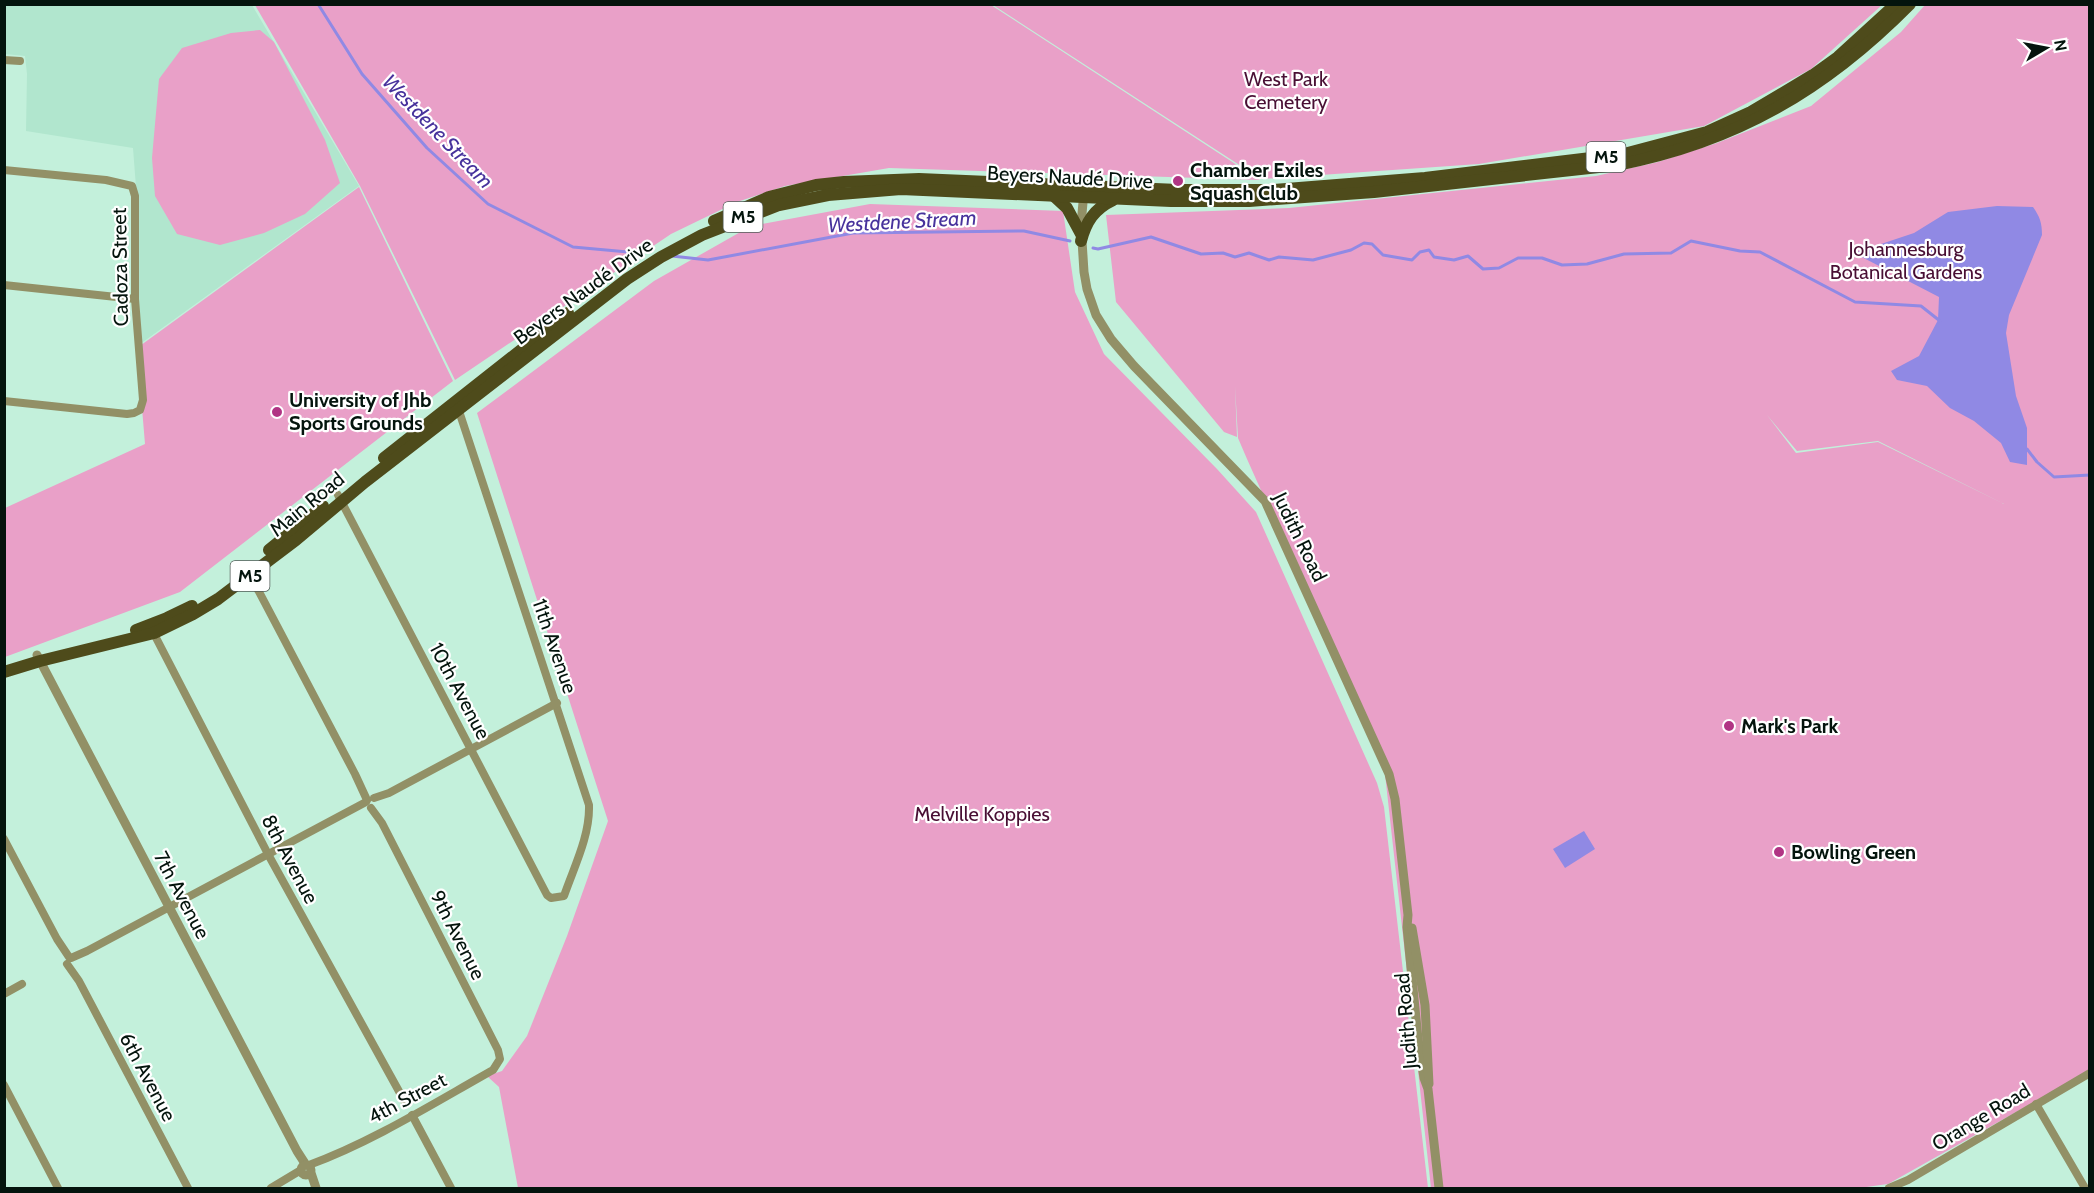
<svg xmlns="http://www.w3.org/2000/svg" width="2094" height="1193" font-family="Cabin,sans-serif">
	<rect width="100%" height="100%" fill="#c3f0db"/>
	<polygon fill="#b1e6ce" points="5,5 252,5 359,186 136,347 136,187 133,148 26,131 27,74 25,56 5,54"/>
	<g fill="#e9a0c8" fill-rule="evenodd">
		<polygon points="255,5 991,5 1260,180 889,168 785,186 737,202 671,234 455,380 360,186"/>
		<polygon points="993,5 1882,5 1811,69 1704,126 1479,164 1261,179"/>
		<path d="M1925 5H2089V1071L1888 1184 1859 1188H1431L1384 765 1247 459 1238 438 1235 386 1237 437 1224 432 1116 302 1106 215 1289 208 1596 176 1658 162 1717 143 1811 106 1901 32ZM1767 415 1797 451 1878 441 2004 504 1878 442 1796 453Z"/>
		<polygon points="260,30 274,42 325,140 340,183 305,214 264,233 220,245 177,234 155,196 152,158 159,79 182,48 231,33"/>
		<polygon points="359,187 453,381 180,592 5,657 5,508 145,444 137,348"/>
		<polygon points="870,204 1063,211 1075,292 1104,354 1217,469 1256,512 1377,783 1384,807 1428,1188 518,1188 499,1087 487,1076 502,1071 527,1036 567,936 608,821 477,413 654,281 751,226"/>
	</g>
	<g fill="#9089e4">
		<path d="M1997 206 2033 207C2040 217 2042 223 2042 235L2009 315 2006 333 2016 396 2027 428V465L2010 462 2001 443 1974 421 1950 408 1927 386 1897 380 1891 371 1919 356 1938 320 1939 297 1854 253 1914 233 1948 212Z"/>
		<polygon points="1584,831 1595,849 1565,868 1553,849"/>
	</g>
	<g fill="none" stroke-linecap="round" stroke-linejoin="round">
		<g stroke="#9089e4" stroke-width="3">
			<polyline points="318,4 362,74 427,148 488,204 573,247 639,253"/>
			<polyline points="1093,248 1098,249 1151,237 1201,254 1223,253 1235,257 1249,253 1269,260 1279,257 1313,260 1351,250 1364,243 1372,244 1383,255 1412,260 1420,252 1429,250 1434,257 1454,260 1468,256 1483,269 1499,268 1518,258 1542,258 1562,265 1587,264 1624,254 1671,253 1691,241 1740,251 1760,252 1855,302 1921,306 1940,321"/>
			<polyline points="672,256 708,260 853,233 1024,231 1070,241"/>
			<polyline points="2027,449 2037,462 2054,477 2090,475"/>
		</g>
		<g stroke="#929066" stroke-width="8">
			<polyline points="4,60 20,61"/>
			<polyline points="4,170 106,180 132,186 135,196 135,299 143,400 140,410 134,413 127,414 4,401"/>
			<polyline points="4,285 135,299"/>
			<path d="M338 495 547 895 551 898 564 896C574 867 590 836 589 805L458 408"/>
			<polyline points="247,569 355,774 367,800"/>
			<polyline points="152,630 269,856 406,1104"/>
			<polyline points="374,798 389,793 557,703"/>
			<polyline points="4,839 57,939 69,957"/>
			<polyline points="71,958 87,951 366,802"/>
			<polyline points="67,964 79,981 188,1188"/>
			<polyline points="4,994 22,984"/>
			<polyline points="4,1085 58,1188"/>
			<polyline points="2036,1104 2085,1188"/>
			<polyline points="412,1115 451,1188"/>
			<path d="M309 1165C372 1142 434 1103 493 1070L500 1059 498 1050 382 823 371 808"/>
			<polyline points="271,1188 301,1170"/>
			<polyline points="1889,1188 1908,1180 2090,1073"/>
		</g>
		<g stroke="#929066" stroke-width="9">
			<polyline points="1084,191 1081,225 1084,272 1087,289 1096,315 1111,339 1134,366 1265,501 1389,774 1395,799 1408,915 1407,927 1418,1039 1424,1078 1428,1089 1439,1188"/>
			<polyline points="37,655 297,1151 306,1165"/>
			<polyline points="1412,928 1425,1005 1429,1084"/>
			<circle cx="306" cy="1170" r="5"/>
			<polyline points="311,1173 316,1188"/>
		</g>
		<g stroke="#4e4b1b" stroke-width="12">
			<polyline points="1054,196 1067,208 1081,234"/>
			<polyline points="714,221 769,197 816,185 844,182 919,179 1178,190 1274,190 1425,178 1624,154 1707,132 1751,112 1813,75 1838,57 1896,4"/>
			<path d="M1081 241C1086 222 1094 209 1113 200"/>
			<polyline points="384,458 568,313"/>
			<polyline points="269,550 323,506"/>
			<polyline points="136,630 167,618 192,606"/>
			<path d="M4 672 40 661 154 633 193 614 218 599 296 540 365 482 627 279 661 257 702 235 779 205 828 195 901 189 1171 201H1249L1374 192 1617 165C1736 142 1825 90 1910 4"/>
		</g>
	</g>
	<g fill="#b13484" stroke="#fff" stroke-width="2">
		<circle cx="1178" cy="181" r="6"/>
		<circle cx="277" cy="412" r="6"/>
		<circle cx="1729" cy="726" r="6"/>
		<circle cx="1779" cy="852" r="6"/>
	</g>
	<g text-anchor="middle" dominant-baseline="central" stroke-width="4.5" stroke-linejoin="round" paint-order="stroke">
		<g fill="#fff" stroke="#4f5a56" stroke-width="1.5">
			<rect x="1586.5" y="142" width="39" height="30" rx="4.5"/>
			<rect x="723.5" y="202" width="39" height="30" rx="4.5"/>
			<rect x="230.5" y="561" width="39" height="30" rx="4.5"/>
		</g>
		<g font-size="18" font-weight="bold" fill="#04140d">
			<text x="1606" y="157">M5</text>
			<text x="743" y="217">M5</text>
			<text x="250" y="576">M5</text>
		</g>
		<g font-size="20" fill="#490f34" stroke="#fff">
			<text x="1286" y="79">West Park<tspan x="1286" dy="23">Cemetery</tspan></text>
			<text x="1906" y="249">Johannesburg<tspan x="1906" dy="23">Botanical Gardens</tspan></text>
			<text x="982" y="814">Melville Koppies</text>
		</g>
		<g font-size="20" font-weight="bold" fill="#04140d" stroke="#fff" text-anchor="start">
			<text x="1190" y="170">Chamber Exiles<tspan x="1190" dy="23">Squash Club</tspan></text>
			<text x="289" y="400">University of Jhb<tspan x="289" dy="23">Sports Grounds</tspan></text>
			<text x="1741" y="726">Mark's Park</text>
			<text x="1791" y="852">Bowling Green</text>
		</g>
		<g font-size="20" fill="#04140d" stroke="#fff">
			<text transform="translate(1070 177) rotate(3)">Beyers Naudé Drive</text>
			<text transform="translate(120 267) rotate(-91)">Cadoza Street</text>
			<text transform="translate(583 291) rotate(-36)">Beyers Naudé Drive</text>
			<text transform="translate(307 504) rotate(-39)">Main Road</text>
			<text transform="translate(1300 537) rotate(64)">Judith Road</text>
			<text transform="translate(555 646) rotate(71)">11th Avenue</text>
			<text transform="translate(460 691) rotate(62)">10th Avenue</text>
			<text transform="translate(290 859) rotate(62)">8th Avenue</text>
			<text transform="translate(182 895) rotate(62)">7th Avenue</text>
			<text transform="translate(458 935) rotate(63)">9th Avenue</text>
			<text transform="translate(1406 1021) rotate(-95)">Judith Road</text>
			<text transform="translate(148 1077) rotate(62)">6th Avenue</text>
			<text transform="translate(407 1098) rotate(-28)">4th Street</text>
			<text transform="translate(1981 1117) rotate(-31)">Orange Road</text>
		</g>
		<g font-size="21" font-style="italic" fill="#47329c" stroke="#fff">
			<text transform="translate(438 131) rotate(46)">Westdene Stream</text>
			<text transform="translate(902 221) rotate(-3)">Westdene Stream</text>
		</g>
	</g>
	<rect width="2094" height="1193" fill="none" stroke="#04140d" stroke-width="12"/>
	<g transform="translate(2046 48) rotate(80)" stroke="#ffffff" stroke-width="4.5" paint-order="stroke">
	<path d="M0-4.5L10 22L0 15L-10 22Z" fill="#04140d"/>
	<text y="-9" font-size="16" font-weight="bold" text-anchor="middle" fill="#04140d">N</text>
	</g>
</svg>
